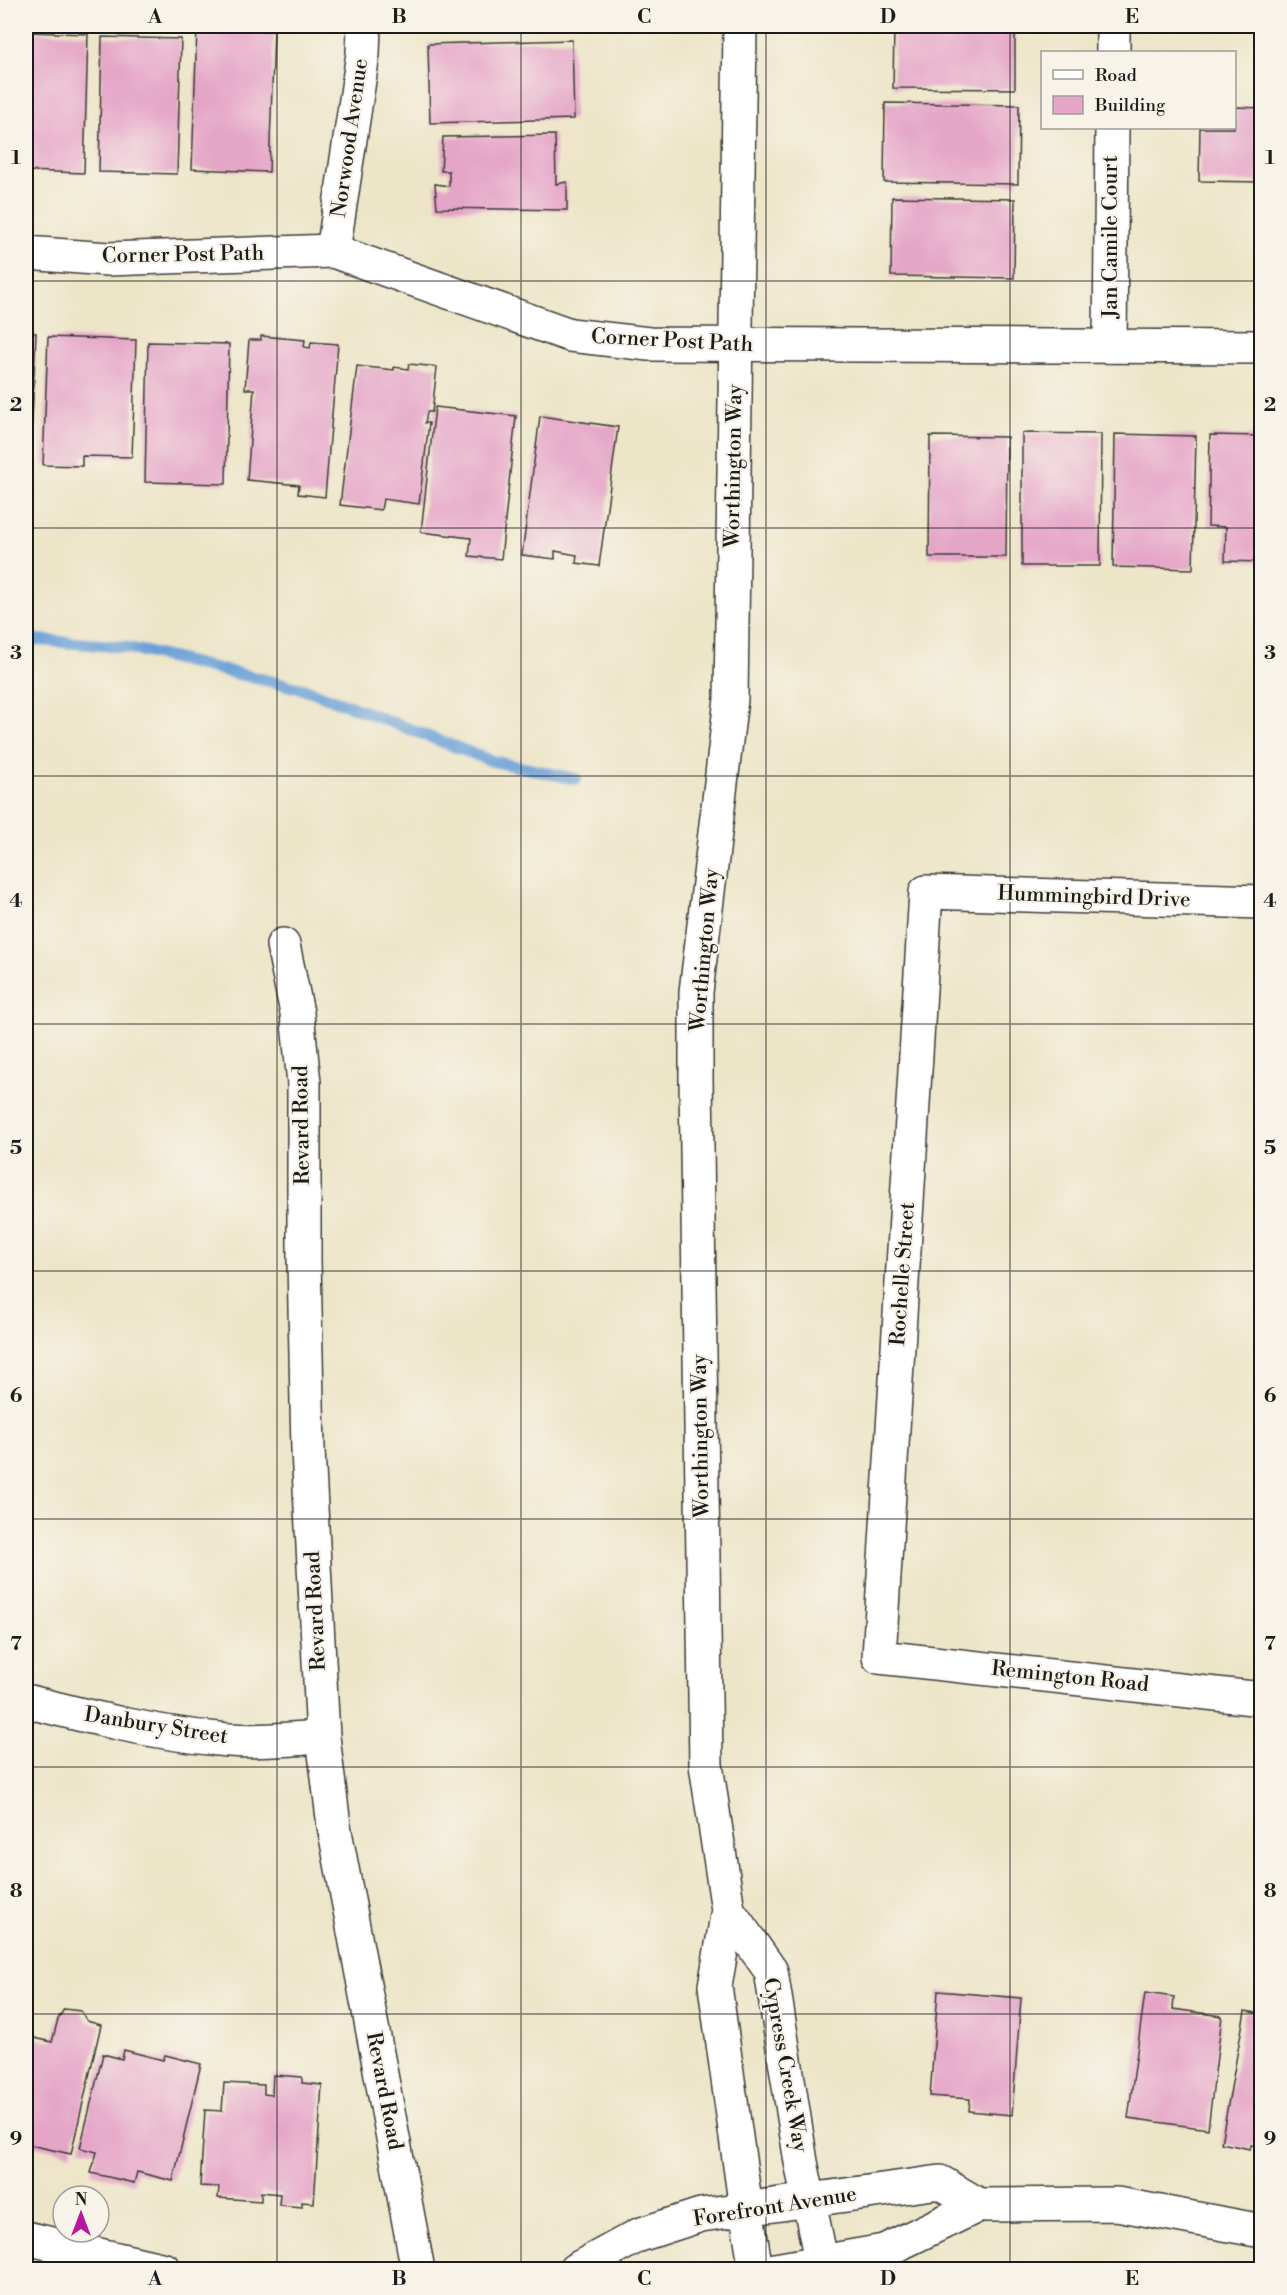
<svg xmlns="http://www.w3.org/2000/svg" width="1287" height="2295" font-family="'Libre Bodoni',serif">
	<rect width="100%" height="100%" fill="#f7f3e8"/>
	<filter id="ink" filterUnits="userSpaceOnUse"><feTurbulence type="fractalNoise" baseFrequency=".0167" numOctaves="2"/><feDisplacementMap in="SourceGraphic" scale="12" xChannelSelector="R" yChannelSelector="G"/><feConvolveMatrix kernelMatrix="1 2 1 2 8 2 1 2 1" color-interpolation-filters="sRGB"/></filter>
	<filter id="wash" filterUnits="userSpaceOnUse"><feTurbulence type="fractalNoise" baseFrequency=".008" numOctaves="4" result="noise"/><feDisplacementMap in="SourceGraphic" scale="24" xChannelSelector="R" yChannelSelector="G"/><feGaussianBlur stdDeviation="1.35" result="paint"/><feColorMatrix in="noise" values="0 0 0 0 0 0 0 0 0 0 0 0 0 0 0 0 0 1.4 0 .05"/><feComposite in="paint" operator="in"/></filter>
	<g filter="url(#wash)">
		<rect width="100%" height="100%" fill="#ede5c8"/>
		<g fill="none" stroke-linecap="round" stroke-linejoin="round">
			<polyline stroke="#6aa0d7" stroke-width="12" points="26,639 125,647 311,691 492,761 576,779"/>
		</g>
		<g id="blocks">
			<g fill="#e5a5c7">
				<polygon points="894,26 1015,26 1015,89 893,88"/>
				<polygon points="197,28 274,31 269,172 192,169"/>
				<polygon points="26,32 88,34 84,173 26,171"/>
				<polygon points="102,37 181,39 177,174 99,172"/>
				<polygon points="572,40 574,119 430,123 428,44"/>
				<polygon points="885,103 1019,105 1018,184 884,182"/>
				<polygon points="1234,107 1262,108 1262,182 1199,181 1200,128 1234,128"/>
				<polygon points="555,135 556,184 567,182 567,210 437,208 435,184 449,186 449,171 441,171 443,137"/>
				<polygon points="892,197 1015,199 1014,278 891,276"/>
				<polygon points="26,333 36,333 30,465 26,465"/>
				<polygon points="261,336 305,340 304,347 310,348 311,342 338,344 325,497 298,494 299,485 247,480 254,389 245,389 249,340 261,340"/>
				<polygon points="48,337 136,340 132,457 82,456 82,466 43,465"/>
				<polygon points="148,342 229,344 226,484 145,482"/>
				<polygon points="409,364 437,367 432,412 427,412 425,423 429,423 419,504 383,499 381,510 340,505 357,366 394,370 394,367 408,369"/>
				<polygon points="435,407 516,416 501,559 469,556 471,538 421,532"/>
				<polygon points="540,416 618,427 599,566 576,563 577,555 555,551 555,559 522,555"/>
				<polygon points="1022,433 1101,434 1100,566 1022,566"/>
				<polygon points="1115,434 1196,436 1193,569 1113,567"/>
				<polygon points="1210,435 1262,436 1262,562 1225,561 1226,527 1208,526"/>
				<polygon points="930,436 1007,437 1006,557 929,557"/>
				<polygon points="938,1991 1021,1998 1012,2115 969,2111 970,2099 930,2096"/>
				<polygon points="1145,1993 1174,1997 1173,2009 1222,2016 1208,2129 1128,2118"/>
				<polygon points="64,2009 81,2011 87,2021 101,2025 71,2154 30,2145 26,2159 26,2036 52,2042 58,2019"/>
				<polygon points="1245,2011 1262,2014 1262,2146 1251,2145 1250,2149 1221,2143"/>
				<polygon points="124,2050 163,2060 165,2055 201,2064 173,2181 137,2172 134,2183 91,2173 97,2152 80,2148 103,2054 122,2059"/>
				<polygon points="273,2075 302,2077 302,2083 322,2085 314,2203 302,2202 302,2207 279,2205 280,2194 261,2192 261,2201 218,2198 219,2187 200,2186 205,2110 222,2111 224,2083 264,2085 264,2094 272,2095"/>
			</g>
		</g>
	</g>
	<g filter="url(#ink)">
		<use href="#blocks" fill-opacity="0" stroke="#3b3a36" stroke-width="1.5"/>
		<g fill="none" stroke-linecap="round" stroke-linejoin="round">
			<g stroke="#3b3a36" stroke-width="36">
				<g id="minor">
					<polyline points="1113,52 1113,26"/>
					<polyline points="333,251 363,54 364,26"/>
					<polyline points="26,253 108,259 333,251 570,335 649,344 1262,347"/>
					<polyline points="1110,346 1112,128"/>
					<polyline points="1262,902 926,892 879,1657 1262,1699"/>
					<polyline points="283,945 297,1013 304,1083 304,1260 308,1450 323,1737 334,1826 418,2270"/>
					<path d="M26 1701C89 1717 153 1733 218 1739 253 1743 289 1739 323 1737"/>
					<polyline points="26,2238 165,2270"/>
					<polyline points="575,2270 639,2235 701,2215 940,2182 979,2205"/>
					<polyline points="775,2270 884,2251 979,2205 1117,2204 1262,2231"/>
				</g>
			</g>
			<g stroke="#3b3a36" stroke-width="36">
				<g id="tertiary">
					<polyline points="740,26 731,699 696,992 696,1079 706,1765 728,1910 715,1986 746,2209 756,2270"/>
					<polyline points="728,1910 771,1971 801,2162 823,2270"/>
				</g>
			</g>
			<use href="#minor" stroke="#fff" stroke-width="33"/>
			<use href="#tertiary" stroke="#fff" stroke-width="33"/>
		</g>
	</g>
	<path fill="none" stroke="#1c1c1c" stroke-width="1.5" stroke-opacity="0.55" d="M277 26V2270M521 26V2270M766 26V2270M1010 26V2270M26 281H1262M26 528H1262M26 776H1262M26 1024H1262M26 1271H1262M26 1519H1262M26 1767H1262M26 2014H1262"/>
	<g text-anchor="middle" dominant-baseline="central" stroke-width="4.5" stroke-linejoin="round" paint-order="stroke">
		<g font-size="21" fill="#1c1c1c" stroke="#f7f3e8">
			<text transform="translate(350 138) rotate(-82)">Norwood Avenue</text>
			<text transform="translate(1111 237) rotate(-90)">Jan Camile Court</text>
			<text transform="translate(183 255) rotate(-1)">Corner Post Path</text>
			<text transform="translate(672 341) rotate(3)">Corner Post Path</text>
			<text transform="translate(734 466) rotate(-89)">Worthington Way</text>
			<text transform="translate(1094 897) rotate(2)">Hummingbird Drive</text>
			<text transform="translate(705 950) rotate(-85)">Worthington Way</text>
			<text transform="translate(302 1125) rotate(-91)">Revard Road</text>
			<text transform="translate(903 1274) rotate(-86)">Rochelle Street</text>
			<text transform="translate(701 1436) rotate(-91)">Worthington Way</text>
			<text transform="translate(316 1611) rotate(-93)">Revard Road</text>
			<text transform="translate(1070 1677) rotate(6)">Remington Road</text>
			<text transform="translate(156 1726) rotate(9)">Danbury Street</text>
			<text transform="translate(785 2065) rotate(80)">Cypress Creek Way</text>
			<text transform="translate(384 2091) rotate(79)">Revard Road</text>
			<text transform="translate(775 2207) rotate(-9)">Forefront Avenue</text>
		</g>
	</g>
	<rect width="1287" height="2295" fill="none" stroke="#f7f3e8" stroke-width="66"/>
	<rect x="1041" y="51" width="195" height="78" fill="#f7f3e8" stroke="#9f9d96" stroke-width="1.5"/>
	<rect x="1053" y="70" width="30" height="9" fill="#ffffff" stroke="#9f9d96" stroke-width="1.5"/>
	<text x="1095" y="81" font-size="18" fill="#1c1c1c">Road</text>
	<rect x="1053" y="96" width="30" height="18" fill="#e5a5c7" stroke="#9f9d96" stroke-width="1.5"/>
	<text x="1095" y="111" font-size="18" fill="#1c1c1c">Building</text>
	<g transform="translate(81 2214)"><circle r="28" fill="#f7f3e8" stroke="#9f9d96" stroke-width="1.5"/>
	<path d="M0-4.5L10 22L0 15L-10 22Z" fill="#b5179e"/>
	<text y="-9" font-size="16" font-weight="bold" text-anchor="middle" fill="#1c1c1c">N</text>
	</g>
	<rect x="33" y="33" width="1221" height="2229" fill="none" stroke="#1c1c1c" stroke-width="2"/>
	<g font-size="20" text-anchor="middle" font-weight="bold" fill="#1c1c1c">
		<text x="155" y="23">A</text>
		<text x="399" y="23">B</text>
		<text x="644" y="23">C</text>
		<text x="888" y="23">D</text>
		<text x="1132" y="23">E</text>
		<text x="16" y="164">1</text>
		<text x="1270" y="164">1</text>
		<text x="16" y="411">2</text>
		<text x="1270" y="411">2</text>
		<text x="16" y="659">3</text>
		<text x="1270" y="659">3</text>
		<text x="16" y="907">4</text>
		<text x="1270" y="907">4</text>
		<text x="16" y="1154">5</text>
		<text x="1270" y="1154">5</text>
		<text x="16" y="1402">6</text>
		<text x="1270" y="1402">6</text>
		<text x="16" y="1650">7</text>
		<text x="1270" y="1650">7</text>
		<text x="16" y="1897">8</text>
		<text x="1270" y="1897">8</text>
		<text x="16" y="2145">9</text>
		<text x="1270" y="2145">9</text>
		<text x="155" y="2285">A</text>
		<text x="399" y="2285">B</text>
		<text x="644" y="2285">C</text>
		<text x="888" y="2285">D</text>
		<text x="1132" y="2285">E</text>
	</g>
</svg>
